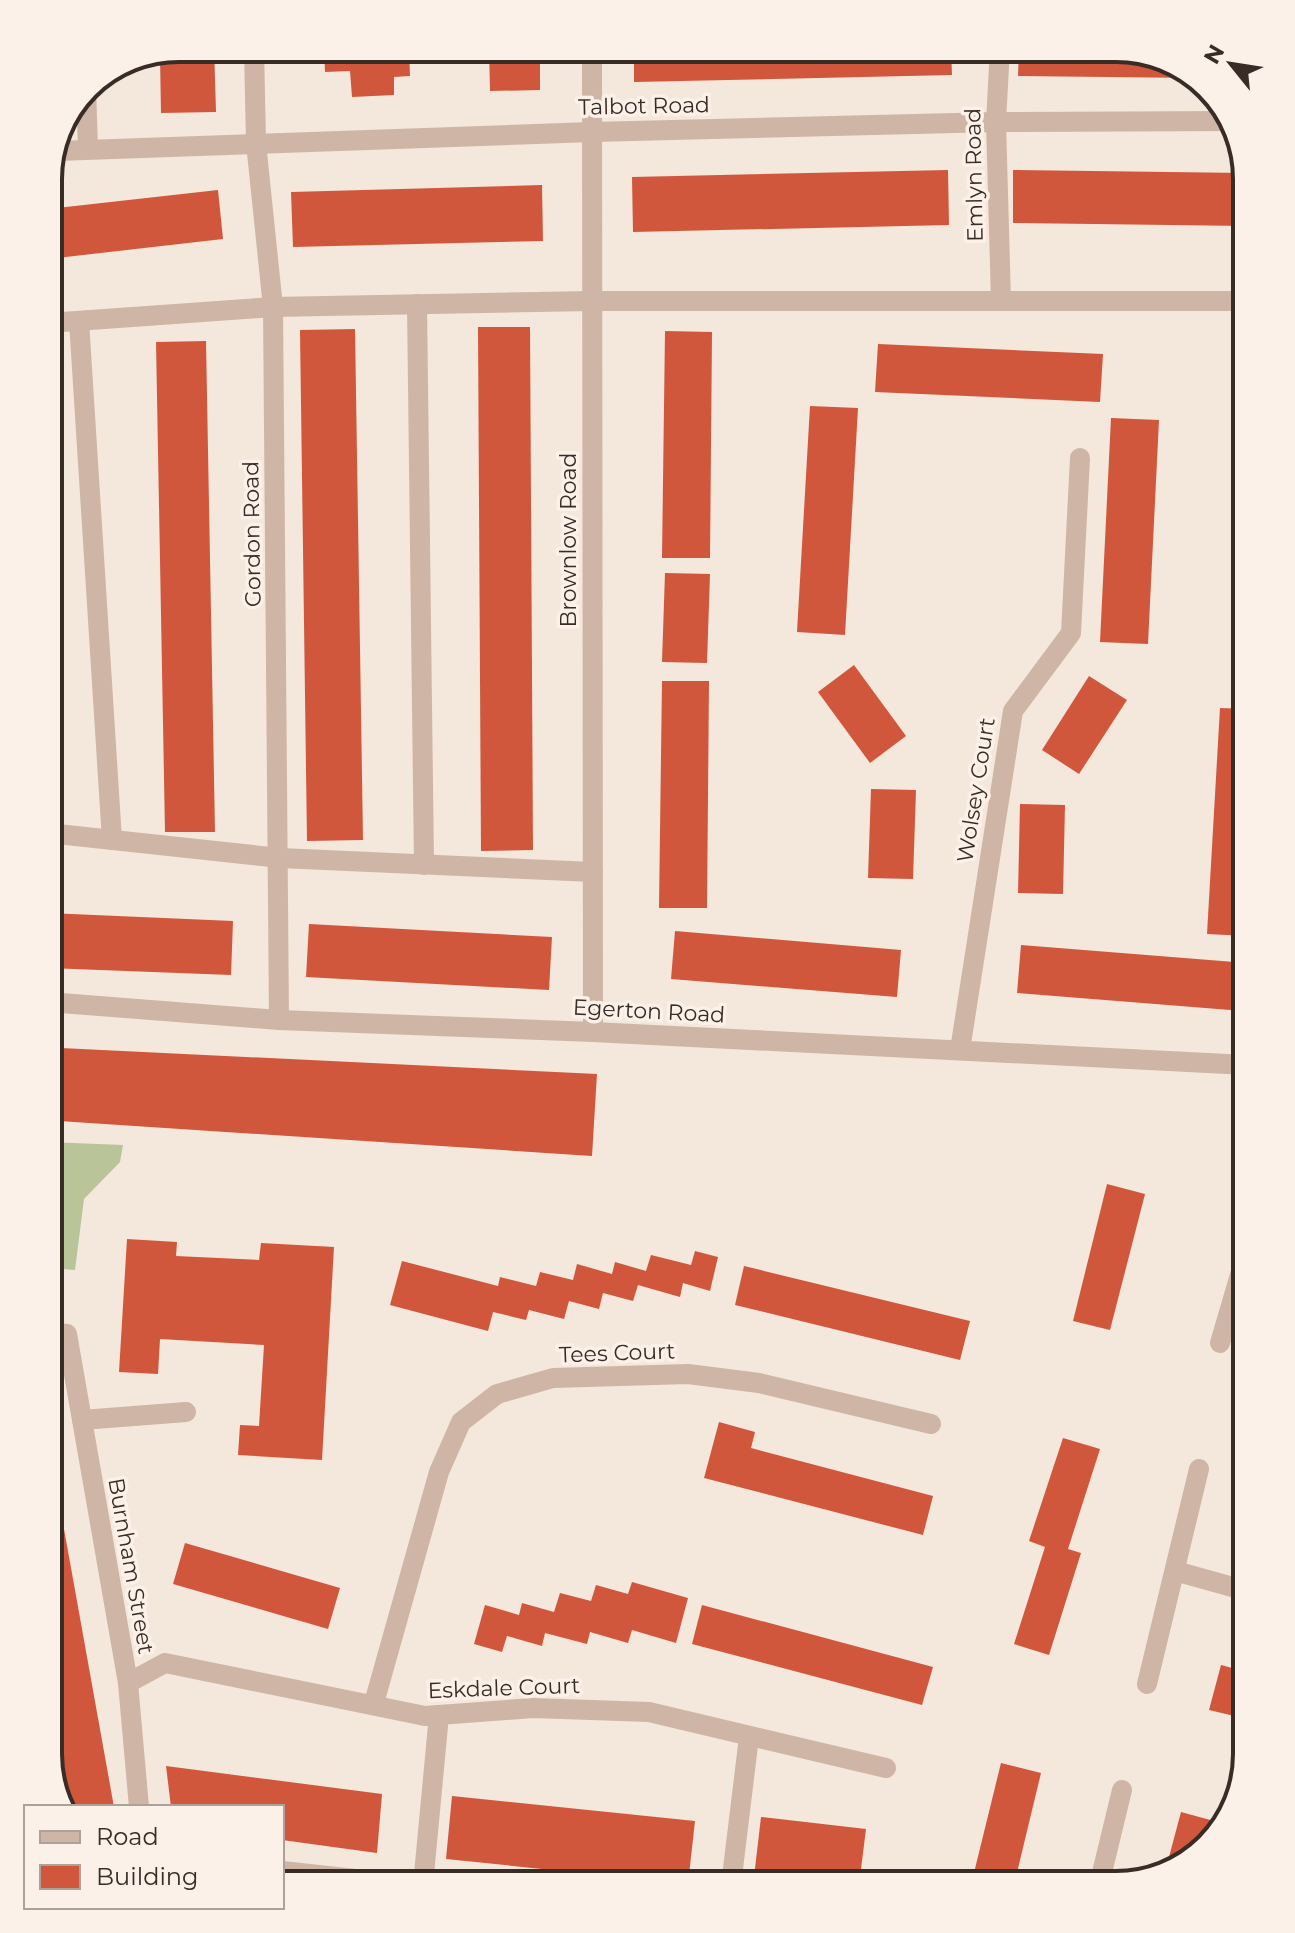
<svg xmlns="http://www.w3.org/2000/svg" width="1295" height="1933" font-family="Montserrat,sans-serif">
	<rect width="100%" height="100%" fill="#f4e7db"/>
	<polygon fill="#b9c599" points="48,1142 123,1145 120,1162 84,1199 75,1270 48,1268"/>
	<g fill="#d1573c">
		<polygon points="179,48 214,48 216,112 161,113 160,56"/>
		<polygon points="324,48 409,48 410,76 394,77 394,95 352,97 350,71 325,72"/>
		<polygon points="489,48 540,48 540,90 490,91"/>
		<polygon points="634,48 951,48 952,75 634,82"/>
		<polygon points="1019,48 1124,48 1188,70 1196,78 1018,76"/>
		<polygon points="948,170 949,225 633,232 632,177"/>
		<polygon points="1013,170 1245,173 1247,226 1013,223"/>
		<polygon points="542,185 543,241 293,247 291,192"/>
		<polygon points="218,190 223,239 48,259 48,209"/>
		<polygon points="478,327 530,327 533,850 481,851"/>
		<polygon points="355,329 363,840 307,841 300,330"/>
		<polygon points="665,331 712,332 710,558 662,558"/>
		<polygon points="1236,333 1247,333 1247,558 1233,557"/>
		<polygon points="206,341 215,832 165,832 156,342"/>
		<polygon points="878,344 1103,354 1100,402 875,392"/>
		<polygon points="810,406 858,408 845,635 797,632"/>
		<polygon points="1111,418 1159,420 1148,644 1100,642"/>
		<polygon points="665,573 710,574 707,663 662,662"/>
		<polygon points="1234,577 1247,578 1247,684 1232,684"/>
		<polygon points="854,665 906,736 870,763 818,692"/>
		<polygon points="1089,676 1127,700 1079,774 1042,750"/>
		<polygon points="662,681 709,681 707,908 659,908"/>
		<polygon points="1220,708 1247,709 1247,936 1207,934"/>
		<polygon points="871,789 916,790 913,879 868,878"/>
		<polygon points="1020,804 1065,805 1063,894 1018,893"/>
		<polygon points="48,913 233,921 231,975 48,968"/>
		<polygon points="309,924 552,937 549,990 306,977"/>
		<polygon points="675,931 901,950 897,997 671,979"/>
		<polygon points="1021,945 1247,963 1243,1011 1017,993"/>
		<polygon points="61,1048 597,1074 592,1156 59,1121"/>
		<polygon points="1107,1184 1145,1194 1110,1330 1073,1321"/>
		<polygon points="127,1239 177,1242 176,1256 259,1260 261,1243 334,1247 322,1460 238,1455 240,1425 259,1426 264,1345 160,1339 158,1374 119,1372"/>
		<polygon points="695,1251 718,1257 710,1291 683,1283 680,1297 638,1285 633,1301 603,1293 599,1309 569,1301 564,1319 529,1310 526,1320 493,1312 488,1331 390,1305 402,1261 498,1286 500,1277 536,1286 540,1272 573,1280 577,1264 612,1274 615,1262 646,1271 651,1255 691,1265"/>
		<polygon points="744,1266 970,1321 960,1360 735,1305"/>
		<polygon points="719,1422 755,1432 751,1448 933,1496 923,1535 704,1478"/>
		<polygon points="1063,1438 1100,1449 1068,1549 1081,1553 1049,1655 1014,1644 1045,1547 1029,1541"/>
		<polygon points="48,1451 50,1451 114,1807 62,1807 48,1754"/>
		<polygon points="1244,1486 1247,1486 1247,1528 1233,1524"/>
		<polygon points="185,1543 340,1588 328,1629 173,1584"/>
		<polygon points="632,1582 688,1598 676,1643 632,1630 628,1643 590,1632 587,1644 545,1633 542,1646 507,1636 502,1652 474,1644 485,1605 519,1615 522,1603 554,1612 560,1593 591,1601 596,1585 628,1594"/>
		<polygon points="702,1605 933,1667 922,1705 692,1644"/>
		<polygon points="1221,1665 1247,1672 1247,1719 1209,1710"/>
		<polygon points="1001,1763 1041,1773 1014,1885 971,1885"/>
		<polygon points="166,1766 382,1794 377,1853 282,1840 282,1807 171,1807"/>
		<polygon points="452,1796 695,1821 688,1884 446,1859"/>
		<polygon points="1181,1812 1225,1824 1187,1862 1169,1857"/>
		<polygon points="761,1817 866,1829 859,1885 754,1877"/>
	</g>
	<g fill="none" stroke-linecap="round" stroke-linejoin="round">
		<g stroke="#ceb5a5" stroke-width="20">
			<polyline points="254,48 256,143 273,307 279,1020"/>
			<polyline points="592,48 593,1032"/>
			<polyline points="1000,48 996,122 1001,301"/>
			<polyline points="86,87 88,149"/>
			<polyline points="57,151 592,132 996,122 1232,121"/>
			<polyline points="417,304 424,865"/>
			<polyline points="79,321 112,840"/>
			<polyline points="48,323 273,307 592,301 1247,301"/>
			<polyline points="48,833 280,858 593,872"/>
			<polyline points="48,1002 279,1020 593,1032 1247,1065"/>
			<polyline points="960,1050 1013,711 1071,633 1080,458"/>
			<polyline points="48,1332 67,1334 128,1683 139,1807"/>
			<polyline points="1220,1343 1247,1251"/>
			<polyline points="82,1420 186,1412"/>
			<polyline points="1175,1571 1247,1591"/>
			<polyline points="128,1683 165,1663 425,1716 533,1708 649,1712 886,1768"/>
			<polyline points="1147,1684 1199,1469"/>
			<polyline points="374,1703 439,1472 461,1422 497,1394 553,1378 688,1374 759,1383 931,1424"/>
			<polyline points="282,1871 410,1885"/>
			<polyline points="423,1885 439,1715"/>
			<polyline points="731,1885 749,1737"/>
			<polyline points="1099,1885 1122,1790"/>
		</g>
	</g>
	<g text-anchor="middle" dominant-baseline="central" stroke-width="7" stroke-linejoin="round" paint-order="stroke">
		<g font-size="22" fill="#392c27" stroke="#fbf1e8">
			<text transform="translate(644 106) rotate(-1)">Talbot Road</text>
			<text transform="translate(974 175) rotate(-91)">Emlyn Road</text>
			<text transform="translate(252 534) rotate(-91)">Gordon Road</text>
			<text transform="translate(568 540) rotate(-90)">Brownlow Road</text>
			<text transform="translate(976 790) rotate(-81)">Wolsey Court</text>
			<text transform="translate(649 1011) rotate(3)">Egerton Road</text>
			<text transform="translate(617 1353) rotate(-2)">Tees Court</text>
			<text transform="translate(131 1566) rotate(80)">Burnham Street</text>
			<text transform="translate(504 1688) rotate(-2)">Eskdale Court</text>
		</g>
	</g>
	<path d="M0 0H1295V1933H0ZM179 62H1116A117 117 0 0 1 1233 179V1754A117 117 0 0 1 1116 1871H179A117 117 0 0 1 62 1754V179A117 117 0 0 1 179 62Z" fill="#fbf1e8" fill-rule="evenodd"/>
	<path fill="none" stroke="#392c27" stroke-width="4" d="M179 62H1116A117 117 0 0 1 1233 179V1754A117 117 0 0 1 1116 1871H179A117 117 0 0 1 62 1754V179A117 117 0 0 1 179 62Z"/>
	<rect x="24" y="1805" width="260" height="104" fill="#fbf1e8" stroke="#ada29b" stroke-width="2"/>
	<rect x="40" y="1831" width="40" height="12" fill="#ceb5a5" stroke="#ada29b" stroke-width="2"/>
	<text x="96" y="1845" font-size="24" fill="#392c27">Road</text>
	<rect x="40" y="1865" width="40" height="24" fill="#d1573c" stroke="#ada29b" stroke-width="2"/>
	<text x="96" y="1885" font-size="24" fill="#392c27">Building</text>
	<g transform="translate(1231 64) rotate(300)" stroke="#fbf1e8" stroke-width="6" paint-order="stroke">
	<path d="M0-6L14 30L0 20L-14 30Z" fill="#392c27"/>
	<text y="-12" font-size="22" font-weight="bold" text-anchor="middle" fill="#392c27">N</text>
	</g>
</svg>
